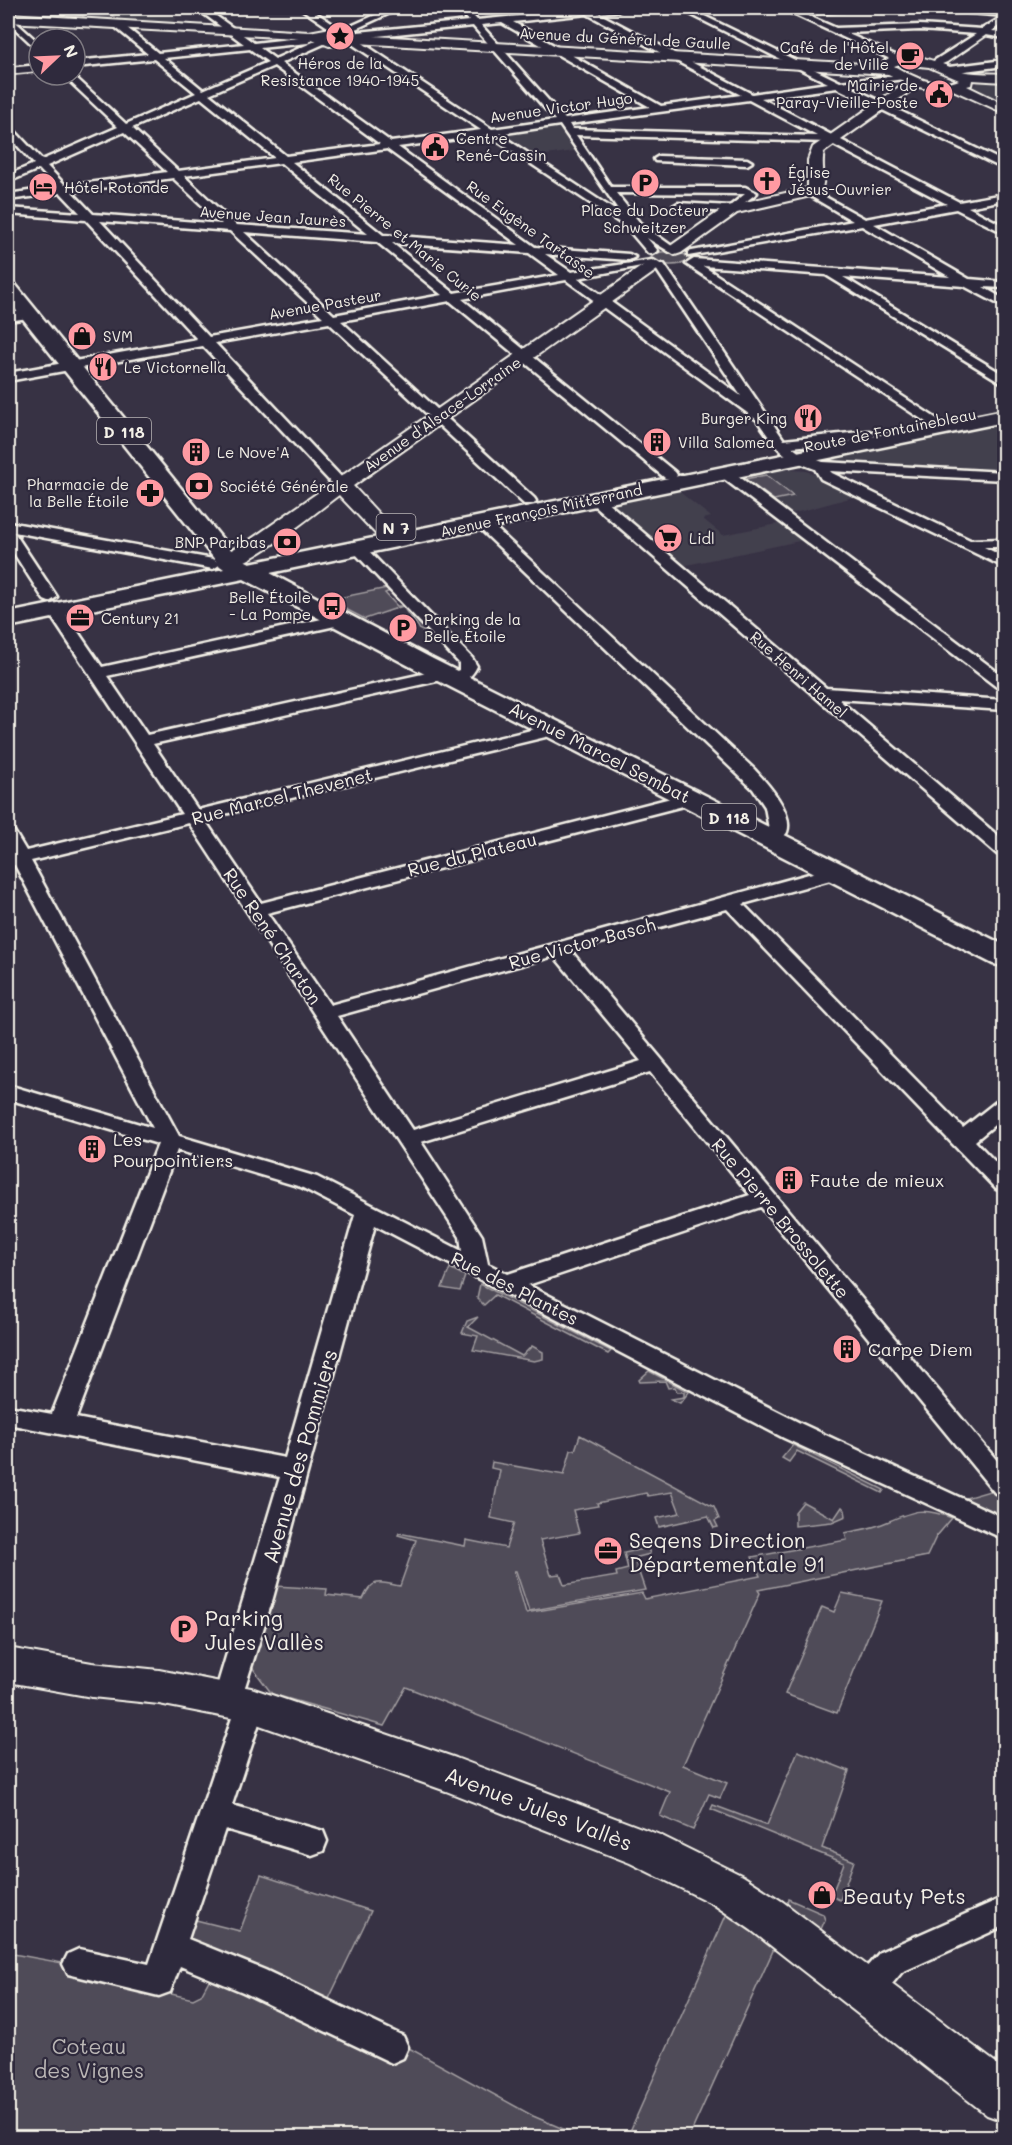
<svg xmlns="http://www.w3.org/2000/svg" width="1012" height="2145" font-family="Mali,sans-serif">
	<rect width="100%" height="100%" fill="#373244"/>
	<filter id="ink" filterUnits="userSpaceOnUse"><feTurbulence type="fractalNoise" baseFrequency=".0167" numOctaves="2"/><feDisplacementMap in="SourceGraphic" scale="12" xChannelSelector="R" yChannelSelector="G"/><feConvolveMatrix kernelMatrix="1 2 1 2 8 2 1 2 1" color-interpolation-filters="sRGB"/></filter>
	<g filter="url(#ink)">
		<g fill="#433f4e">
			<polygon points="103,8 148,8 155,12 177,18 168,26 122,23"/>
			<polygon points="978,79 1004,81 1004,104 968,88 977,84"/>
			<polygon points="552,127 559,128 574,151 539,156 505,135"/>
			<polygon points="1004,423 1004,472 841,463 833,458"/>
			<polygon points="781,469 807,471 857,496 791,514 745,479 748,475"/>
			<polygon points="676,489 711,517 703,519 723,535 782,523 804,540 682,566 611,506 613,502"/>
		</g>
		<g fill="#504b59" stroke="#a29ea0" stroke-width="1.5">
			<polygon points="85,8 103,8 122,23 79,20 84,16 50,10"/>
			<path d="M669 251 686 255 690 260C679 267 660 267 651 258L655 253Z"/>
			<polygon points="766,475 793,496 774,500 745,479"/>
			<path d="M387 588 390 591 385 593 397 606H403L430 634 420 630C415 619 407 616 403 606L365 619 328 600Z"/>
			<polygon points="450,1268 465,1276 460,1291 442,1288"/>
			<polygon points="480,1284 486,1287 611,1351 608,1354 495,1295 484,1305 477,1298"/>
			<polygon points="478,1317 468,1327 522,1356 532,1346 543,1352 543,1359 534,1361 473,1350 478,1336 462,1333 467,1321"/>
			<polygon points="649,1371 689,1392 680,1403 671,1399 684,1397 684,1392 677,1392 675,1387 668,1388 665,1381 640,1382 639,1380"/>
			<path d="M580 1435 714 1507 719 1519 715 1521 718 1527 714 1528 708 1516 659 1527 656 1518 680 1513 672 1492 648 1496 646 1493 597 1503 598 1506 573 1510 579 1533 540 1540 551 1575 560 1574 564 1585 617 1576 616 1572 628 1569 624 1553 648 1548 650 1554 634 1558 645 1590 529 1611 516 1571H514L526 1613 642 1593 645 1599 760 1576 752 1557 847 1540 845 1533C860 1530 874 1528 887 1522 915 1510 923 1507 952 1518L936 1537 927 1556 758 1590 760 1593 683 1765 727 1783 720 1798 709 1794 693 1830 660 1816 670 1792 406 1687 384 1726 272 1694 252 1667 275 1586 327 1589 326 1595 363 1599C373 1577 379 1582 400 1586L416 1540 398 1535 399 1533 465 1546 466 1540 506 1548 514 1523 491 1518 500 1470 491 1468 492 1462 564 1475 571 1450H575Z"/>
			<polygon points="793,1445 880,1488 884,1490 882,1493 797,1451 789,1462 782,1458"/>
			<polygon points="993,1490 1004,1505 1004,1516 962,1499"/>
			<polygon points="803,1502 834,1519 842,1507 845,1510 846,1516 832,1522 795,1526 795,1512"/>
			<polygon points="842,1593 882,1601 837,1713 785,1694 822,1607 834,1612"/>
			<polygon points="798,1751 849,1771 822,1848 854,1861 840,1900 831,1896 844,1863 711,1809 713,1805 767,1825"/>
			<polygon points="261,1875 371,1911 325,2007 188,1945 188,1918 240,1931"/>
			<polygon points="788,1899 823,1914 825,1920 821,1929 813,1927 812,1924 787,1904"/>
			<polygon points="728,1911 776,1944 689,2137 627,2138"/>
			<polygon points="8,1953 68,1964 66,1970 193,1999 201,1995 214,1971 398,2042 533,2116 582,2137 8,2137"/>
		</g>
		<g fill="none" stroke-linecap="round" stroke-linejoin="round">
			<g stroke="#f4f1e8" stroke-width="5">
				<g id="street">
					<path d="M196 8H205L254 43 308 37 312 40 308 43 260 48 275 59 320 39H326V43L281 63 391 142 481 130 349 42V38H355L492 129 555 120 473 26 358 38 354 35 358 32 469 21 458 8H466L477 20 579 10 578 8H623L619 11 598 13 752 94 828 83 678 8H688L840 82 907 74 909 76 904 79 849 86 1004 162V169L837 88 761 98 959 202 1004 194V200L968 207 1004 226V233L956 209 874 224 969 279 1004 282V288L983 287 1004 299V307L964 286 843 277 1004 375V384L826 275 703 266 937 419 939 422 937 425 932 426 686 264 694 259 950 277 862 226 688 256V252L692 251 853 221 807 194 806 192 811 189 865 219 947 204 828 142 576 135 611 187H745L757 193 732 212 678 209 673 206 678 203 730 206 745 194 616 193 640 223 676 249 670 252 647 238 658 251 652 254 648 253 626 227 488 135 398 147 535 247 629 254 635 257 629 260 545 254 571 272 652 260V264L578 278 741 396 654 266 656 264H664L784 440 869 431 876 435 869 439 792 447 801 454 823 462 1004 472V480L830 471 832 473 970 540 1004 539V547H984L1004 557V567L821 479 815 469C782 457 777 449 757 420L566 280 462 299 675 472 677 475 675 478H665L450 301 341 321 534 498 536 501 534 504H524L329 323 215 343 346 482 348 485 346 488H336L203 346 8 381V373L197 339 86 220 8 214V208L80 213 61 193 8 200V194L56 187 39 169 8 182V175L34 164 8 135V127L12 128 42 160 118 127 63 75H73L126 124 196 93 154 59 75 67V61L148 54 115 27V23H121L158 53 244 44ZM587 14 741 95 661 106 513 22ZM502 23 650 107 565 119 481 25ZM250 49 268 62 203 90 164 58ZM274 66 380 144 286 156 209 94ZM201 98 275 158 178 171 132 128ZM749 100 817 136 572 129 569 124ZM560 125 622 215 499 134ZM124 132 167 172 66 186 47 166ZM387 149 519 245 383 235 292 162ZM281 163 368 234 236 225 184 176ZM173 178 222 224 93 214 72 192ZM100 221 230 231 323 317 209 337ZM244 232 377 242 442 295 334 315ZM392 243 529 253 559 275 454 293Z"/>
					<polygon points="300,8 309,8 342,30 391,8 401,8 349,32 342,31 338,34"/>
					<polygon points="780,8 848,8 844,11 804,14 836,28 920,25 982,29 1004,16 949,11 945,8 1004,10 1004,22 992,31 1004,32 1004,38 986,35 947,62 935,67 930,64 932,62 976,34 920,30 846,33 902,58 902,62 899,63"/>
					<polygon points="8,15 39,43 39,51 8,22"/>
					<polygon points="1004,60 1004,66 949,73 944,70 949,67"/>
					<polygon points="39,65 39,71 8,74 8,68"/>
					<polygon points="659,156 747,159 752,162 747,165 655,161 654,159"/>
					<polygon points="31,310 37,314 35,317 8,321 8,313"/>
					<polygon points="724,468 729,469 1004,677 1004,690 998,688 719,475 717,472 719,469"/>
					<polygon points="594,494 599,495 826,688 1004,700 1004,710 838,699 1004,841 1004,855 997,854 589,501 587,498"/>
					<path d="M482 519 487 520 754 769C766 782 794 812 787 832 785 836 780 839 776 842H764L761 838 769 829 765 807 753 789 477 526 475 523 477 520Z"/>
					<polygon points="8,522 213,559 221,564 213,569 14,532 57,597 49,602 44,600 8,544"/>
					<path d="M358 544 363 545 472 658 477 666C472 677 466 680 454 683L446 679 153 744 198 810 556 724 562 725 564 729 562 733 204 819 261 903 671 798 682 792H694L697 796 683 806 267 913 330 1005 838 866 845 868 847 872 845 876 743 904 963 1128 996 1102 1004 1100V1117L975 1141 1004 1171V1191L996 1189 727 909 571 951 1004 1469V1496L995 1493 761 1207 528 1285 802 1424 1004 1518V1539L784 1438 375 1225 273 1598 242 1696 251 1693 261 1696 265 1705 232 1805 323 1831 327 1841 323 1851 312 1855 225 1829 188 1939 265 1970 403 2036 408 2047 403 2058 392 2063 243 1992 180 1966 170 1992 159 1996 68 1974 63 1964 68 1954 79 1949 149 1964 235 1709 227 1712 217 1709 213 1700 280 1477 8 1424V1406L52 1414 158 1144 8 1099V1085L153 1128 15 865 8 866V856L9 855 8 830 14 831 26 851 182 814 47 610 55 605 61 607 102 667 340 615 348 620 340 625 107 676 147 735 445 669 452 673 459 670V663L353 551 351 548ZM189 823 460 1237 462 1251 317 1177 179 1136 31 861ZM554 956 641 1061 413 1130 337 1016ZM650 1072 750 1195 508 1274 488 1264 482 1236 421 1142ZM177 1150 301 1187 355 1215 285 1458 76 1418Z"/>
					<polygon points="1004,1897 1004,1926 902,1972 877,2002 866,2006 855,2002 850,1991 855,1980 880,1952"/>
				</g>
			</g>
			<g stroke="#f4f1e8" stroke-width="4">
				<g id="secondary">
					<path d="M8 14 309 32 336 27 342 31 340 34 326 37 340 38 356 35 881 65C900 40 945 68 966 72 978 74 992 73 1004 74V82L972 80 971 85 967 86 1004 104V113L953 90 936 91 919 87 913 89 824 152C820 167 828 180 819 194L737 213 681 253 675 255 667 250 669 247 727 206 808 188V160L813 147 906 82 888 74 356 43 329 46 312 39 8 22ZM900 64 929 67 959 80C937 89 913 77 894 66Z"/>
					<path d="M654 260 662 265 660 268 353 486 389 525 392 529 389 533 382 535 375 533 339 495C312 515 264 555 234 566 229 568 225 567 220 566L217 561 220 556 250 540 648 262Z"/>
					<polygon points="8,1648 92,1663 159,1670 251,1688 456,1758 660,1835 743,1876 783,1902 1004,2069 1004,2121 987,2115 751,1930 713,1904 630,1863 446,1791 251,1722 159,1704 92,1697 8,1682"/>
				</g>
			</g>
			<g stroke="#f4f1e8" stroke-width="5">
				<polygon id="primary" points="8,282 15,284 236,556 250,563 1004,410 1004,422 270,573 433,659 1004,945 1004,966 993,964 415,669 244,579 8,627 8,613 224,569 220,566 8,300"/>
			</g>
			<use href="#street" fill="#2f2a3d" fill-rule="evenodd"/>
			<use href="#secondary" fill="#2f2a3d" fill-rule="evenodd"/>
			<use href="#primary" fill="#2f2a3d" fill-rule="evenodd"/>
		</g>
	</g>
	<defs>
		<g id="sight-disc" transform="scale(1.5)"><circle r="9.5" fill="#ff9aa2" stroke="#2f2a3d"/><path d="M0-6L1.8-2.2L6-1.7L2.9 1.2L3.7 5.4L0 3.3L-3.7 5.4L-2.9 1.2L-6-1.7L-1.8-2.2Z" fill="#111"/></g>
		<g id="cafe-disc" transform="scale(1.5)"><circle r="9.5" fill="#ff9aa2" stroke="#2f2a3d"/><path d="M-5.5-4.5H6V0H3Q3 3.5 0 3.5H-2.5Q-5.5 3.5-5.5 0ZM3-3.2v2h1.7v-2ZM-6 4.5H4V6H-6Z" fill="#111"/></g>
		<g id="civic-disc" transform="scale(1.5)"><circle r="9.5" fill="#ff9aa2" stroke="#2f2a3d"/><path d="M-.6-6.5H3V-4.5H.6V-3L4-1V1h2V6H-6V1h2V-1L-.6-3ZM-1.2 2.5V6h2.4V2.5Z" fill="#111"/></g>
		<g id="church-disc" transform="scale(1.5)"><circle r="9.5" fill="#ff9aa2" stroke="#2f2a3d"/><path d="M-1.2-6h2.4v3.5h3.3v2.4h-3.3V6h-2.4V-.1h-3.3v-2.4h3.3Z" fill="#111"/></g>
		<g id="parking-disc" transform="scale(1.5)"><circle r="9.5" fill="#ff9aa2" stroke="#2f2a3d"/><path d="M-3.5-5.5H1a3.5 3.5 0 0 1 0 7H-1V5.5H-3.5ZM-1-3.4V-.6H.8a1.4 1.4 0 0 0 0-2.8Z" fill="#111"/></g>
		<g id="hotel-disc" transform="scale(1.5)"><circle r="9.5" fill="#ff9aa2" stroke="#2f2a3d"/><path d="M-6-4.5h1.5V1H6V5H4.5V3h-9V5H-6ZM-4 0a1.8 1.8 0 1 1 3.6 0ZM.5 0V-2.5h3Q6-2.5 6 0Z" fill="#111"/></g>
		<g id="shop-disc" transform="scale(1.5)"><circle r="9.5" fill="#ff9aa2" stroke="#2f2a3d"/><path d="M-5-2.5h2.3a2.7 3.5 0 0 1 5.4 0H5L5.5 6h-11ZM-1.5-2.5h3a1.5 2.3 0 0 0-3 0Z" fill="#111"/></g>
		<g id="restaurant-disc" transform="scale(1.5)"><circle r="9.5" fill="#ff9aa2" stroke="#2f2a3d"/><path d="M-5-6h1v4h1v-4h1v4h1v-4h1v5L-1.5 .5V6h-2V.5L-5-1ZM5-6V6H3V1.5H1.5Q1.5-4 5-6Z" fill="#111"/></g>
		<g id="building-disc" transform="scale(1.5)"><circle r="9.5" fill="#ff9aa2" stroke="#2f2a3d"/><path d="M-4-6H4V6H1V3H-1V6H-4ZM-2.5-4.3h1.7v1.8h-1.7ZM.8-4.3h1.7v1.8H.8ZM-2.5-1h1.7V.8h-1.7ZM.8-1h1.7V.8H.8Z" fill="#111"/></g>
		<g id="bank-disc" transform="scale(1.5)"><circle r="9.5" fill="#ff9aa2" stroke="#2f2a3d"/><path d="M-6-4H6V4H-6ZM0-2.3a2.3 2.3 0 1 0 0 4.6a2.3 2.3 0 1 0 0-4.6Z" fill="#111"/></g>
		<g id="pharmacy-disc" transform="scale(1.5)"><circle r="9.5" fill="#ff9aa2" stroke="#2f2a3d"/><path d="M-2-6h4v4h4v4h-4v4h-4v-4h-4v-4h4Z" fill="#111"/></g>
		<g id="supermarket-disc" transform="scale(1.5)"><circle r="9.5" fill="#ff9aa2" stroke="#2f2a3d"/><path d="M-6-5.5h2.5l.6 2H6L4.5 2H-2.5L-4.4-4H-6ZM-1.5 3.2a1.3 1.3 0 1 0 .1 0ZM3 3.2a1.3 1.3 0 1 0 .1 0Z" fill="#111"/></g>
		<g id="bus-disc" transform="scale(1.5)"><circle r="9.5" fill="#ff9aa2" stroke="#2f2a3d"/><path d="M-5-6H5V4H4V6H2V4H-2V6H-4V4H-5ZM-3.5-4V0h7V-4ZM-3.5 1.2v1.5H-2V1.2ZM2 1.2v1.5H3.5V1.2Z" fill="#111"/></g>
		<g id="office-disc" transform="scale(1.5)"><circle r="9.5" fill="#ff9aa2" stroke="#2f2a3d"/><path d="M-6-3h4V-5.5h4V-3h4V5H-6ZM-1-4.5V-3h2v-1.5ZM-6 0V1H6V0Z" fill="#111"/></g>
	</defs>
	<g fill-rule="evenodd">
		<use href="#sight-disc" x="340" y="36"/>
		<use href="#cafe-disc" x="910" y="56"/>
		<use href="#civic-disc" x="939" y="94"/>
		<use href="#civic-disc" x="435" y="147"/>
		<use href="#church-disc" x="767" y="181"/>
		<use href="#parking-disc" x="645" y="183"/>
		<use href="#hotel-disc" x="43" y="187"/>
		<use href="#shop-disc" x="82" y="336"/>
		<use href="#restaurant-disc" x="103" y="367"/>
		<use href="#restaurant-disc" x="808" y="418"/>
		<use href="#building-disc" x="657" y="442"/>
		<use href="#building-disc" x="196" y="452"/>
		<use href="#bank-disc" x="199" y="486"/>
		<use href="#pharmacy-disc" x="150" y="493"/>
		<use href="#supermarket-disc" x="668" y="538"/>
		<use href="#bank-disc" x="287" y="542"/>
		<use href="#bus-disc" x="332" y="606"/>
		<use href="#office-disc" x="80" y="618"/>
		<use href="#parking-disc" x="403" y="628"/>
		<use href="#building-disc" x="92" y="1149"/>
		<use href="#building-disc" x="789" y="1180"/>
		<use href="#building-disc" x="847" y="1349"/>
		<use href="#office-disc" x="608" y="1551"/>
		<use href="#parking-disc" x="184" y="1629"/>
		<use href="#shop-disc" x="822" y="1895"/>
	</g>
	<g text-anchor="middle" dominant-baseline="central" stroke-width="4.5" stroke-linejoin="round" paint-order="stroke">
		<g font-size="15" fill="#f4f1e8" stroke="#2f2a3d">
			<text transform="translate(625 38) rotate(3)">Avenue du Général de Gaulle</text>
			<text transform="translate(561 107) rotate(-8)">Avenue Victor Hugo</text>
			<text transform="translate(273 216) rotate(4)">Avenue Jean Jaurès</text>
			<text transform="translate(531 229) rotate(36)">Rue Eugène Tartasse</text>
			<text transform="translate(405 237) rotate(39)">Rue Pierre et Marie Curie</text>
			<text transform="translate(325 304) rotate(-10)">Avenue Pasteur</text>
			<text transform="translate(442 414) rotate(-35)">Avenue d'Alsace-Lorraine</text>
			<text transform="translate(890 430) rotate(-11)">Route de Fontainebleau</text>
			<text transform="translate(541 510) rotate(-12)">Avenue François Mitterrand</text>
			<text transform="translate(799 674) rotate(41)">Rue Henri Hamel</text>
		</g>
		<g font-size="15" fill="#f4f1e8" stroke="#2f2a3d" text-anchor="start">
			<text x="889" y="47" text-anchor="end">Café de l'Hôtel<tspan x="889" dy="17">de Ville</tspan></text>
			<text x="340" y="63" text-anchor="middle">Héros de la<tspan x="340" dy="17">Resistance 1940-1945</tspan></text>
			<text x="918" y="85" text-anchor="end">Mairie de<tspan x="918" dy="17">Paray-Vieille-Poste</tspan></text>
			<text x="456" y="138">Centre<tspan x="456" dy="17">René-Cassin</tspan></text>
			<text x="788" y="172">Église<tspan x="788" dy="17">Jésus-Ouvrier</tspan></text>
			<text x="64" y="187">Hôtel Rotonde</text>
			<text x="645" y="210" text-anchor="middle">Place du Docteur<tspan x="645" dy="17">Schweitzer</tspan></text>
			<text x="103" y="336">SVM</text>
			<text x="124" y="367">Le Victornella</text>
			<text x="787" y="418" text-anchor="end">Burger King</text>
			<text x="678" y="442">Villa Salomea</text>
			<text x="217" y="452">Le Nove'A</text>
			<text x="129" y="484" text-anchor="end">Pharmacie de<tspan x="129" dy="17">la Belle Étoile</tspan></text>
			<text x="220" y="486">Société Générale</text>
			<text x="689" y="538">Lidl</text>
			<text x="266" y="542" text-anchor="end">BNP Paribas</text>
			<text x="311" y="597" text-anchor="end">Belle Étoile<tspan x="311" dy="17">- La Pompe</tspan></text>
			<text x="101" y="618">Century 21</text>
			<text x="424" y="619">Parking de la<tspan x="424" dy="17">Belle Étoile</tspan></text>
		</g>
		<g fill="#2f2a3d" stroke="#b9b5b5" stroke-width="1.5">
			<rect x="97" y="418" width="54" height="26" rx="4.5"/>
			<rect x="376.5" y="514" width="39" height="26" rx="4.5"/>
			<rect x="702" y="804" width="54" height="26" rx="4.5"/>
		</g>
		<g font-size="16" font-weight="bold" fill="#f4f1e8">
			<text x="124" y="431">D 118</text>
			<text x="396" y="527">N 7</text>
			<text x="729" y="817">D 118</text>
		</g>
		<g font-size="18" fill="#f4f1e8" stroke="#2f2a3d">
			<text transform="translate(600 752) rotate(27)">Avenue Marcel Sembat</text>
			<text transform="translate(282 796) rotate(-14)">Rue Marcel Thevenet</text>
			<text transform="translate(472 854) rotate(-14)">Rue du Plateau</text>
			<text transform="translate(273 936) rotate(56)">Rue René Charton</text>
			<text transform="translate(582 943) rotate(-15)">Rue Victor Basch</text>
			<text transform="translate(781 1218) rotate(50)">Rue Pierre Brossolette</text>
			<text transform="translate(515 1288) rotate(27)">Rue des Plantes</text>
		</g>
		<g font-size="18" fill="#f4f1e8" stroke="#2f2a3d" text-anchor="start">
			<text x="113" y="1139">Les<tspan x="113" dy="21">Pourpointiers</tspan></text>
			<text x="810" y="1180">Faute de mieux</text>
			<text x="868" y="1349">Carpe Diem</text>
		</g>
		<g font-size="21" fill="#f4f1e8" stroke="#2f2a3d">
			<text transform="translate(299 1456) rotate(-74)">Avenue des Pommiers</text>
			<text transform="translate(539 1808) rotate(21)">Avenue Jules Vallès</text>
		</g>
		<g font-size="21" fill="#f4f1e8" stroke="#2f2a3d" text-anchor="start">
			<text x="629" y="1539">Seqens Direction<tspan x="629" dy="24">Départementale 91</tspan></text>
			<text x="205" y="1617">Parking<tspan x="205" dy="24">Jules Vallès</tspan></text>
			<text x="843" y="1895">Beauty Pets</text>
		</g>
		<g font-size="21" fill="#bbb7b6" stroke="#2f2a3d">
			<text x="89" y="2045">Coteau<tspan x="89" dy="24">des Vignes</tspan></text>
		</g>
	</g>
	<rect width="1012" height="2145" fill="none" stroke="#2f2a3d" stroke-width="30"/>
	<rect x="15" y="15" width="982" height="2115" fill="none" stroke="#f4f1e8" stroke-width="2" filter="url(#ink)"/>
	<g transform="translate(57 57) rotate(67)"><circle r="28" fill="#2f2a3d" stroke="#7e7a81" stroke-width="1.5"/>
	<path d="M0-4.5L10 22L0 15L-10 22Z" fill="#ff9aa2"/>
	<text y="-9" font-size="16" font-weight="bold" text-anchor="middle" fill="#f4f1e8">N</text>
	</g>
</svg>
